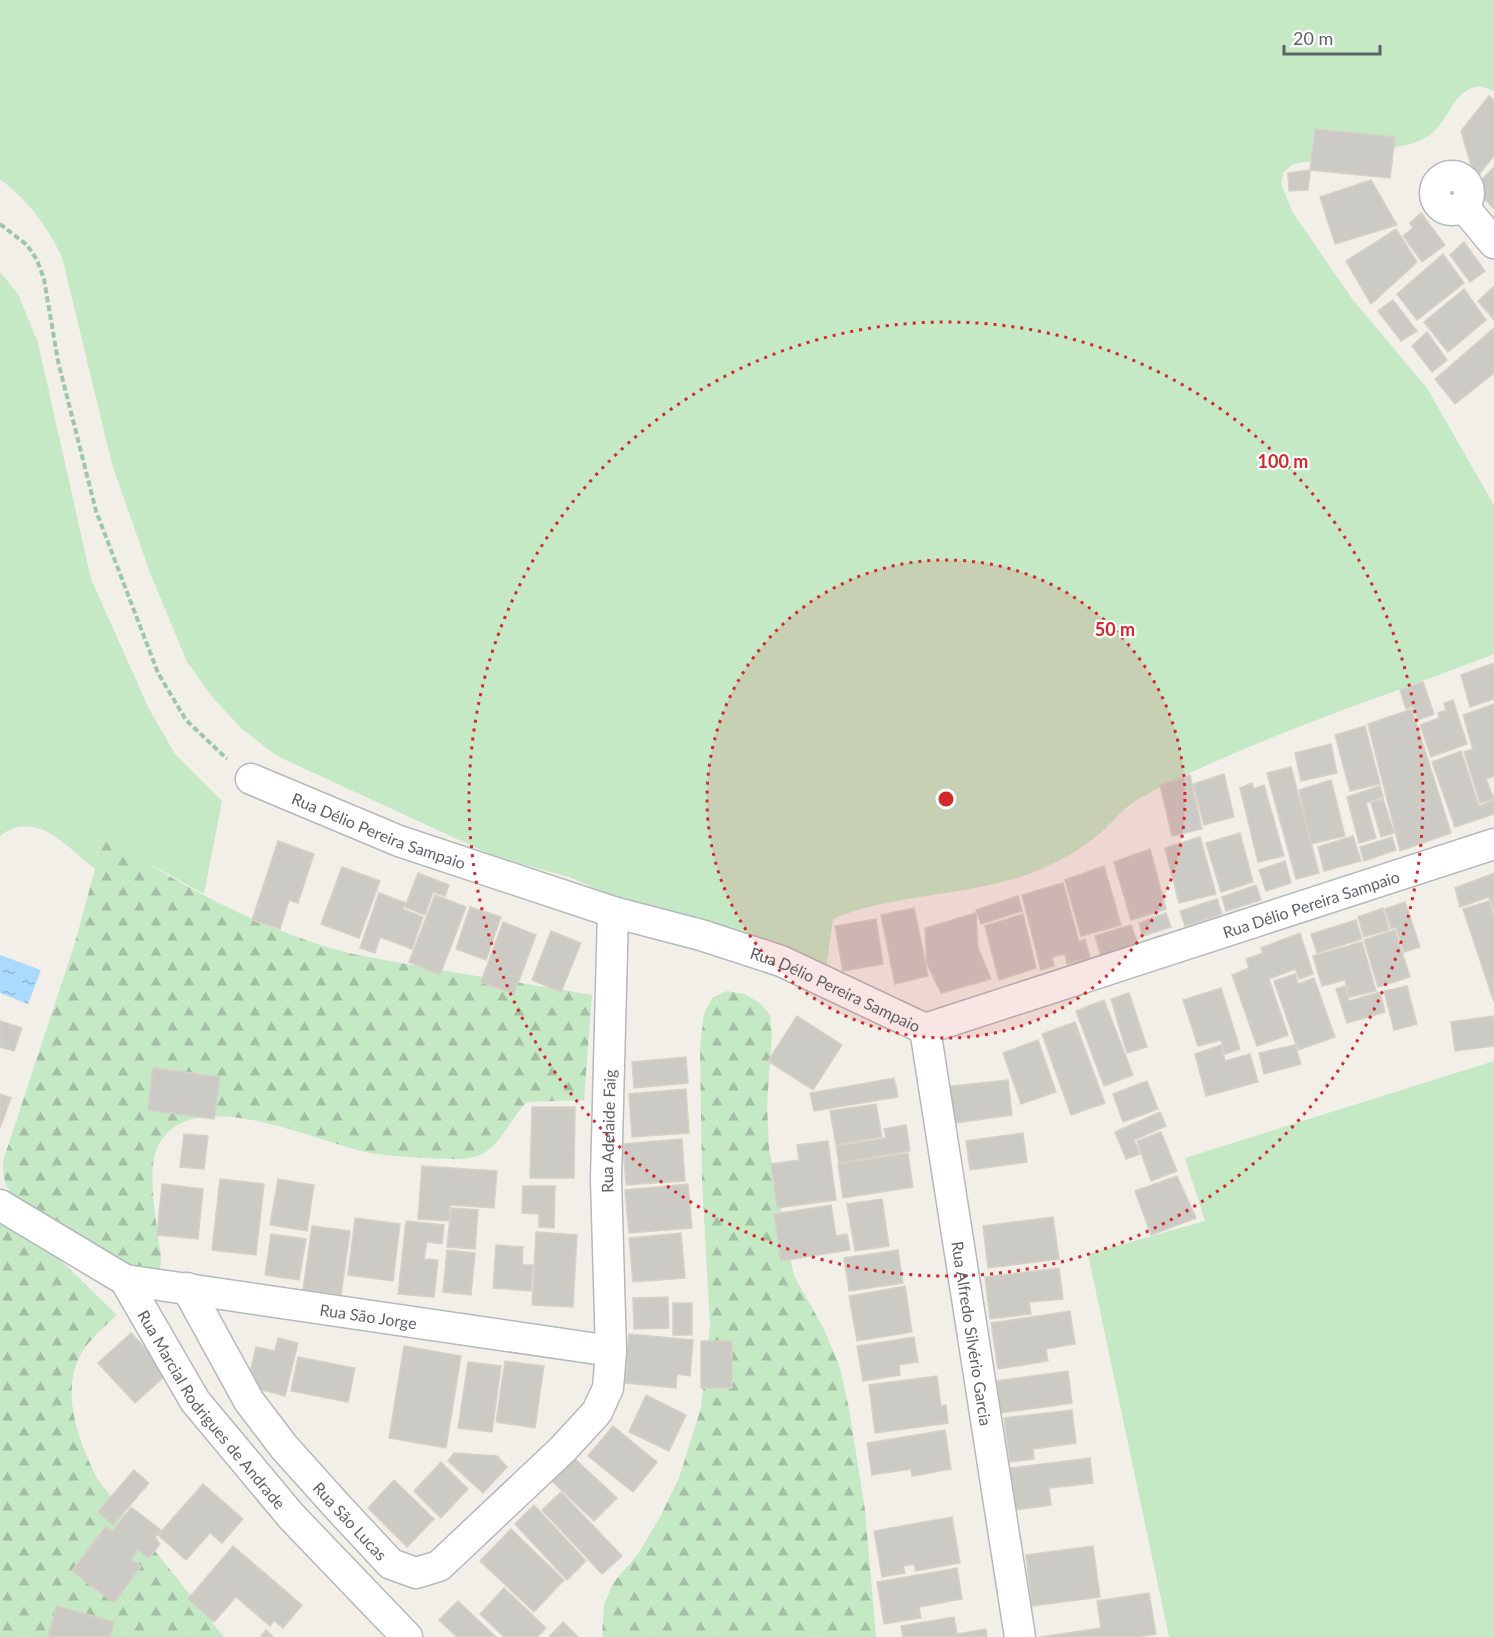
<svg xmlns="http://www.w3.org/2000/svg" width="1494" height="1637" font-family="Lato,sans-serif">
	<defs>
		<pattern id="forest-firs" width="22" height="20" patternUnits="userSpaceOnUse" patternTransform="scale(1.5)"><rect width="22" height="20" fill="#c5e8c5"/><path d="M5 1l3.5 6h-7zM16 11l3.5 6h-7z" fill="#a3c0a4"/></pattern>
		<pattern id="water-ripples" width="26" height="14" patternUnits="userSpaceOnUse" patternTransform="scale(1.5)"><rect width="26" height="14" fill="#aadaff"/><path d="M2 4q2-2 4 0t4 0M15 11q2-2 4 0t4 0" fill="none" stroke="#8eb4d2"/></pattern>
	</defs>
	<rect width="100%" height="100%" fill="#f1efe8"/>
	<g fill="#c5e8c5">
		<path d="M0 0H1494V91L1480 86C1454 90 1452 113 1436 129 1428 138 1418 142 1407 145L1293 164 1283 173 1281 184 1293 213 1353 300 1427 388 1494 505V654C1376 700 1252 738 1140 798 1126 806 1117 817 1106 828 1087 846 1064 859 1041 869 974 898 900 891 833 919L826 969 618 898 569 877 496 857 277 756 242 729 214 699 187 662 149 570 112 464 62 257C47 226 28 200 0 179Z"/>
		<path d="M0 272 18 294 38 343 91 579 149 709 175 754 222 801 204 894 130 853 101 830 95 869C67 847 36 808 0 836Z"/>
		<polygon points="1494,1061 1494,1637 1169,1637 1088,1254 1205,1221 1185,1158"/>
	</g>
	<g fill="url(#forest-firs)">
		<path d="M101 829C161 879 276 937 353 954 432 970 513 981 592 995L584 1100 527 1102C507 1121 500 1152 470 1158 455 1161 382 1156 365 1152 314 1141 191 1081 158 1146 147 1167 155 1213 158 1237 159 1248 163 1256 160 1268L142 1276 19 1204C7 1190 2 1180 3 1161L75 943 95 869Z"/>
		<polygon points="727,991 744,994 760,1003 770,1015 772,1034 767,1106 769,1149 794,1276 824,1329 840,1368 849,1409 865,1510 876,1637 602,1637 604,1605 613,1583 638,1554 659,1519 679,1478 701,1408 710,1325 702,1180 700,1047 704,1014 712,998"/>
		<path d="M0 1224 52 1252 117 1315C104 1327 88 1340 80 1356 60 1395 80 1445 98 1480L224 1637H0Z"/>
	</g>
	<polygon fill="url(#water-ripples)" points="0,955 41,970 28,1004 0,993"/>
	<g fill="#cccac5" stroke="#d6d1c6" stroke-width="1.5">
		<polygon points="1489,96 1494,100 1494,156 1475,179 1461,131"/>
		<polygon points="1315,129 1395,137 1390,178 1310,170"/>
		<polygon points="1494,167 1494,209 1474,188"/>
		<polygon points="1310,170 1308,190 1289,191 1288,173"/>
		<polygon points="1371,180 1397,225 1335,244 1320,197"/>
		<polygon points="1421,213 1445,245 1422,262 1403,236 1413,228 1410,223"/>
		<polygon points="1396,229 1417,262 1371,304 1346,261"/>
		<polygon points="1464,242 1485,271 1470,282 1450,255"/>
		<polygon points="1443,254 1464,283 1417,320 1397,294"/>
		<polygon points="1494,286 1494,320 1478,301"/>
		<polygon points="1464,289 1486,320 1448,352 1424,322"/>
		<polygon points="1393,300 1417,331 1401,341 1378,311"/>
		<polygon points="1494,328 1494,373 1455,404 1435,379"/>
		<polygon points="1427,332 1447,360 1432,372 1412,346"/>
		<polygon points="1494,663 1494,699 1470,707 1461,675"/>
		<polygon points="1423,682 1434,714 1418,720 1413,706 1406,709 1400,690"/>
		<polygon points="1453,700 1467,744 1431,757 1420,725 1439,718 1438,713 1446,710 1444,703"/>
		<polygon points="1494,704 1494,776 1486,779 1494,799 1480,803 1464,752 1473,749 1463,715"/>
		<polygon points="1412,709 1451,833 1400,851 1368,724"/>
		<polygon points="1365,726 1380,784 1350,791 1335,735"/>
		<polygon points="1331,744 1337,773 1301,781 1295,753"/>
		<polygon points="1461,751 1479,806 1494,800 1494,814 1455,827 1432,762"/>
		<polygon points="1291,767 1319,873 1296,879 1267,773"/>
		<polygon points="1224,774 1234,817 1204,825 1193,784"/>
		<polygon points="1190,775 1202,829 1172,836 1160,785"/>
		<polygon points="1331,780 1345,836 1311,844 1299,790"/>
		<polygon points="1252,783 1254,789 1264,785 1284,856 1258,862 1240,788"/>
		<polygon points="1380,786 1383,797 1366,803 1376,838 1359,843 1347,797"/>
		<polygon points="1383,799 1394,833 1381,837 1371,803"/>
		<polygon points="1240,833 1253,882 1221,892 1206,843"/>
		<polygon points="1353,836 1361,861 1324,871 1318,847"/>
		<polygon points="1200,837 1216,894 1179,903 1165,848"/>
		<polygon points="1392,837 1396,850 1364,861 1360,847"/>
		<polygon points="278,841 314,854 298,903 289,900 280,929 252,920"/>
		<polygon points="1150,849 1166,909 1131,920 1114,862"/>
		<polygon points="1285,861 1291,883 1266,891 1259,870"/>
		<polygon points="1104,866 1121,925 1081,936 1065,880"/>
		<polygon points="342,867 380,881 359,938 321,924"/>
		<polygon points="418,873 449,885 445,896 433,892 425,915 405,907"/>
		<polygon points="1494,873 1494,911 1489,897 1460,907 1455,888"/>
		<polygon points="1063,883 1079,942 1085,939 1090,958 1067,964 1065,954 1052,957 1054,966 1041,970 1022,895"/>
		<polygon points="1256,885 1261,900 1226,911 1222,897"/>
		<polygon points="379,893 406,903 403,909 423,917 412,949 380,937 375,953 360,948"/>
		<polygon points="435,895 466,907 440,975 409,962"/>
		<polygon points="1018,896 1022,911 981,924 976,910"/>
		<polygon points="1217,899 1222,914 1185,926 1180,911"/>
		<polygon points="1489,901 1494,916 1494,1002 1463,909"/>
		<polygon points="1405,902 1420,947 1404,952 1396,927 1391,929 1385,909"/>
		<polygon points="470,907 501,917 486,960 456,949"/>
		<polygon points="914,908 928,976 895,984 881,915"/>
		<polygon points="1383,908 1389,930 1364,937 1358,917"/>
		<polygon points="976,913 978,948 991,979 941,993 927,964 925,928"/>
		<polygon points="1166,913 1171,927 1143,936 1139,923"/>
		<polygon points="1023,914 1036,968 999,980 985,926"/>
		<polygon points="876,919 883,964 843,971 835,926"/>
		<polygon points="1356,920 1362,939 1317,953 1311,934"/>
		<polygon points="503,922 536,935 514,994 481,982"/>
		<polygon points="1131,925 1138,944 1101,956 1095,936"/>
		<polygon points="1395,930 1410,977 1378,987 1364,940"/>
		<polygon points="551,931 581,943 561,992 532,980"/>
		<polygon points="1300,933 1313,974 1299,979 1295,969 1269,979 1288,1035 1257,1046 1232,975 1249,968 1246,959 1263,953 1261,948"/>
		<polygon points="1362,942 1376,991 1349,997 1345,980 1322,986 1313,956"/>
		<polygon points="1295,974 1298,984 1314,978 1335,1037 1298,1050 1274,981"/>
		<polygon points="1345,986 1349,1001 1380,992 1385,1012 1347,1023 1336,989"/>
		<polygon points="1407,986 1417,1024 1394,1030 1384,991"/>
		<polygon points="1221,988 1240,1049 1225,1054 1221,1040 1198,1046 1183,1000"/>
		<polygon points="1129,993 1147,1047 1127,1053 1111,999"/>
		<polygon points="1104,1000 1133,1075 1104,1086 1076,1011"/>
		<polygon points="797,1016 842,1045 813,1090 768,1061"/>
		<polygon points="1494,1016 1494,1046 1455,1051 1451,1022"/>
		<polygon points="0,1021 22,1028 14,1051 0,1047"/>
		<polygon points="1075,1022 1105,1103 1071,1115 1042,1034"/>
		<polygon points="1038,1040 1056,1092 1021,1104 1003,1053"/>
		<polygon points="1221,1045 1225,1061 1250,1054 1258,1082 1206,1096 1195,1054"/>
		<polygon points="1295,1045 1301,1064 1264,1074 1259,1053"/>
		<polygon points="686,1057 688,1083 634,1088 632,1062"/>
		<polygon points="153,1068 220,1077 214,1119 148,1110"/>
		<polygon points="894,1078 898,1097 814,1111 810,1093"/>
		<polygon points="1008,1080 1012,1115 948,1124 943,1087"/>
		<polygon points="1147,1081 1158,1109 1123,1122 1113,1094"/>
		<polygon points="686,1089 689,1133 632,1137 629,1094"/>
		<polygon points="0,1094 11,1098 0,1128"/>
		<polygon points="876,1104 882,1137 836,1145 830,1111"/>
		<polygon points="532,1107 575,1107 574,1178 530,1178"/>
		<polygon points="1160,1112 1166,1126 1134,1140 1140,1154 1126,1159 1115,1132"/>
		<polygon points="906,1125 910,1151 839,1163 836,1146 886,1138 884,1129"/>
		<polygon points="1161,1132 1177,1171 1151,1181 1137,1141"/>
		<polygon points="1023,1133 1027,1162 970,1170 966,1141"/>
		<polygon points="184,1134 208,1136 204,1169 180,1167"/>
		<polygon points="682,1139 685,1181 626,1185 623,1144"/>
		<polygon points="828,1141 836,1200 777,1208 771,1164 799,1160 797,1145"/>
		<polygon points="908,1153 913,1187 843,1198 838,1164"/>
		<polygon points="422,1166 497,1171 494,1208 450,1205 449,1221 418,1219"/>
		<polygon points="1177,1176 1196,1218 1151,1235 1135,1191"/>
		<polygon points="220,1179 264,1184 256,1255 212,1250"/>
		<polygon points="278,1179 314,1185 307,1231 270,1225"/>
		<polygon points="162,1184 203,1189 198,1239 157,1235"/>
		<polygon points="688,1184 692,1228 629,1233 625,1190"/>
		<polygon points="523,1186 555,1186 554,1228 539,1227 539,1214 522,1213"/>
		<polygon points="882,1199 889,1246 855,1251 847,1204"/>
		<polygon points="831,1205 836,1236 847,1234 850,1250 781,1261 774,1214"/>
		<polygon points="451,1208 478,1210 475,1249 447,1247"/>
		<polygon points="1053,1217 1059,1259 988,1268 983,1226"/>
		<polygon points="355,1218 400,1224 393,1281 348,1275"/>
		<polygon points="406,1221 444,1225 442,1244 427,1242 424,1259 438,1260 434,1297 398,1294"/>
		<polygon points="312,1226 350,1231 341,1295 303,1290"/>
		<polygon points="536,1232 577,1235 573,1307 532,1305"/>
		<polygon points="681,1233 685,1278 633,1282 629,1238"/>
		<polygon points="271,1234 306,1239 299,1280 265,1275"/>
		<polygon points="496,1245 523,1247 522,1265 533,1265 531,1291 493,1288"/>
		<polygon points="447,1250 475,1253 471,1295 443,1292"/>
		<polygon points="898,1250 903,1283 849,1291 844,1258"/>
		<polygon points="1059,1268 1063,1299 1029,1302 1031,1314 990,1319 985,1277"/>
		<polygon points="905,1286 912,1332 857,1341 849,1296"/>
		<polygon points="668,1297 669,1328 634,1329 633,1298"/>
		<rect x="673" y="1303" width="19" height="32"/>
		<polygon points="1070,1311 1075,1344 1046,1349 1048,1361 998,1369 991,1323"/>
		<polygon points="131,1333 168,1373 135,1403 98,1363"/>
		<polygon points="629,1334 693,1340 690,1376 677,1374 676,1388 625,1383"/>
		<polygon points="914,1337 918,1362 899,1365 900,1375 863,1381 857,1346"/>
		<polygon points="278,1338 298,1343 285,1396 247,1386 256,1347 275,1351"/>
		<rect x="701" y="1341" width="31" height="47"/>
		<polygon points="404,1346 461,1356 446,1448 389,1438"/>
		<polygon points="298,1357 355,1368 348,1402 291,1391"/>
		<polygon points="505,1361 544,1366 535,1428 496,1422"/>
		<polygon points="468,1362 501,1366 492,1432 458,1428"/>
		<polygon points="1068,1371 1072,1403 1001,1413 997,1381"/>
		<polygon points="937,1376 941,1406 946,1405 948,1423 875,1433 869,1385"/>
		<polygon points="646,1395 686,1415 669,1451 629,1432"/>
		<polygon points="1072,1410 1076,1443 1033,1449 1034,1459 1010,1462 1004,1418"/>
		<polygon points="613,1426 657,1462 633,1492 588,1456"/>
		<polygon points="945,1430 951,1469 912,1476 911,1469 872,1475 867,1443"/>
		<polygon points="454,1453 497,1456 507,1467 483,1493 448,1461"/>
		<polygon points="574,1458 617,1498 594,1521 552,1481"/>
		<polygon points="1090,1458 1093,1483 1049,1488 1051,1505 1015,1510 1010,1468"/>
		<polygon points="441,1462 468,1489 441,1518 414,1491"/>
		<polygon points="134,1470 149,1483 113,1525 98,1512"/>
		<polygon points="394,1480 434,1519 407,1547 368,1508"/>
		<polygon points="203,1484 243,1519 222,1543 210,1533 186,1560 158,1535"/>
		<polygon points="561,1492 622,1556 602,1574 542,1510"/>
		<polygon points="534,1505 586,1561 567,1580 515,1524"/>
		<polygon points="131,1507 161,1530 155,1537 160,1544 149,1558 138,1550 131,1559 141,1566 114,1603 72,1571 106,1526 113,1531"/>
		<polygon points="952,1517 960,1563 916,1571 914,1564 903,1566 905,1573 882,1577 874,1531"/>
		<polygon points="511,1529 564,1580 534,1612 480,1561"/>
		<polygon points="233,1546 302,1605 283,1628 274,1621 270,1626 236,1597 214,1622 188,1599"/>
		<polygon points="1093,1546 1100,1597 1032,1606 1026,1555"/>
		<polygon points="957,1568 962,1599 919,1607 921,1618 884,1624 877,1582"/>
		<polygon points="504,1588 546,1628 537,1637 504,1637 480,1614"/>
		<polygon points="1149,1593 1156,1634 1136,1637 1040,1637 1101,1628 1097,1601"/>
		<polygon points="458,1601 496,1637 457,1637 439,1620"/>
		<polygon points="57,1606 114,1622 110,1637 48,1637"/>
		<polygon points="954,1617 957,1634 986,1629 987,1637 903,1637 901,1626"/>
		<polygon points="563,1622 578,1637 549,1637"/>
		<polygon points="266,1630 273,1637 260,1637"/>
	</g>
	<g fill="none" stroke-linecap="round" stroke-linejoin="round">
		<g stroke="#b5b8bc" stroke-width="33">
			<g id="street">
				<circle cx="1452" cy="193" r="17"/>
				<polyline points="1463,206 1494,243"/>
				<path id="s1" d="M251 779 399 841 613 912 701 935 781 961 925 1029 1494 844"/>
				<path id="s2" d="M925 1029 1020 1637"/>
				<path id="s3" d="M0 1205 125 1280 195 1401 291 1516 407 1637"/>
				<path id="s4" d="M125 1280 611 1351"/>
				<path id="s5" d="M187 1288 249 1401 284 1447 336 1505 391 1564 416 1573 439 1566 563 1449 597 1412 608 1388 611 1351 606 1179 613 912"/>
			</g>
		</g>
		<polyline stroke="#9cc7a9" stroke-width="4" stroke-dasharray="6 3" stroke-linecap="butt" points="0,224 27,245 37,260 44,279 58,361 96,511 158,673 186,720 227,759"/>
		<use href="#street" stroke="#fff" stroke-width="30"/>
	</g>
	<circle cx="946" cy="799" r="239" fill="#d62828" fill-opacity=".12"/>
	<g fill="none" stroke="#d62828" stroke-width="3" stroke-dasharray="3 6">
		<circle cx="946" cy="799" r="239"/>
		<circle cx="946" cy="799" r="477"/>
	</g>
	<g text-anchor="middle" dominant-baseline="central" stroke-width="4.5" stroke-linejoin="round" paint-order="stroke">
		<g font-size="16" fill="#5f6368" stroke="#fff">
			<text stroke="none"><textPath href="#s1" startOffset="138">Rua Délio Pereira Sampaio</textPath></text>
			<text stroke="none"><textPath href="#s1" startOffset="1126">Rua Délio Pereira Sampaio</textPath></text>
			<text stroke="none"><textPath href="#s1" startOffset="622">Rua Délio Pereira Sampaio</textPath></text>
			<text stroke="none"><textPath href="#s5" startOffset="900">Rua Adelaide Faig</textPath></text>
			<text stroke="none"><textPath href="#s4" startOffset="246">Rua São Jorge</textPath></text>
			<text stroke="none"><textPath href="#s2" startOffset="308">Rua Alfredo Silvério Garcia</textPath></text>
			<text stroke="none"><textPath href="#s3" startOffset="302">Rua Marcial Rodrigues de Andrade</textPath></text>
			<text stroke="none"><textPath href="#s5" startOffset="286">Rua São Lucas</textPath></text>
		</g>
	</g>
	<circle cx="946" cy="799" r="9" fill="#d62828" stroke="#fff" stroke-width="3"/>
	<g font-size="18" text-anchor="middle" font-weight="bold" fill="#d62828" stroke="#fff" stroke-width="4.5" stroke-linejoin="round" paint-order="stroke">
		<text x="1283" y="468">100 m</text>
		<text x="1115" y="636">50 m</text>
	</g>
	<path d="M1284 45v9h96v-9" fill="none" stroke="#5f6368" stroke-width="3"/>
	<text x="1293" y="45" font-size="18" fill="#5f6368" stroke="#ffffff" stroke-width="4.5" paint-order="stroke">20 m</text>
</svg>
